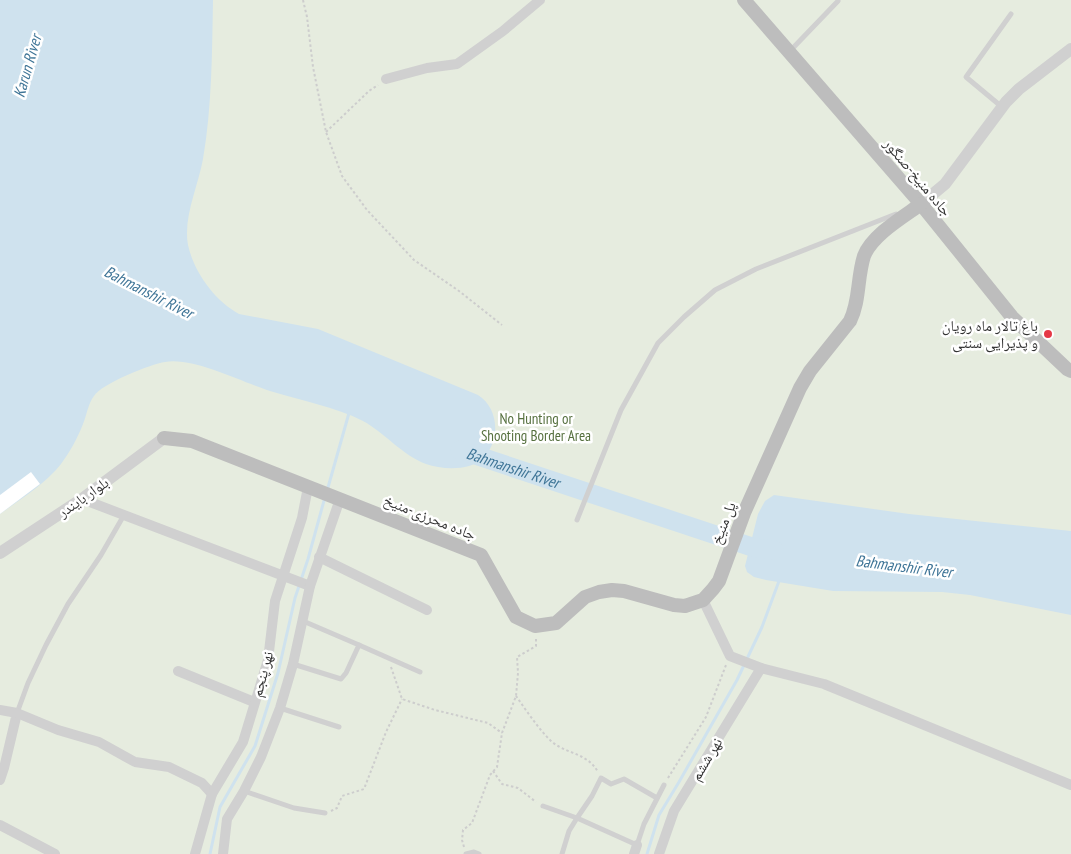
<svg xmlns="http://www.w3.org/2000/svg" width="1071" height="854" font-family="'PT Sans Narrow','Noto Naskh Arabic',sans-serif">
	<rect width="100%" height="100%" fill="#fff"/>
	<rect fill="#e6ecdf" x="0" y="0" width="1071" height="854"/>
	<g fill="#cfe2ee">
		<path d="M0 0H213C212 53 212 107 203 159 198 187 183 217 188 245 194 272 214 300 239 314L318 329 478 395C499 408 501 441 483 458 470 471 443 470 426 464 402 455 385 433 363 421 336 407 299 400 270 391 241 382 194 357 165 362 151 364 101 384 94 396 88 404 87 414 83 424 78 437 70 452 61 464 45 484 21 499 0 514Z"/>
		<polygon points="774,495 909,514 1071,531 1071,615 970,595 942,592 833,591 766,580 754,577 747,572 745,566 758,514 765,501"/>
	</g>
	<polygon fill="#fff" points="31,472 40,484 0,514 0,495"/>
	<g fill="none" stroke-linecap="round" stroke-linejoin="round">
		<g stroke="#cfe2ee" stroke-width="3">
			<polyline points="327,491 349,413"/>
			<polyline points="210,854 220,807 255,746 278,673 295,598 308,559 325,497"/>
			<polyline points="647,854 659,815 679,782 737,680 762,627 779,581"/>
		</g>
		<path stroke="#cfe2ee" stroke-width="19" id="s1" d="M460 450 755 548 774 550"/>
		<g stroke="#cdcdcd" stroke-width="2" stroke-dasharray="2.5 2.5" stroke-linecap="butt">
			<polyline points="303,0 307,17 313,67 326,132 342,176 367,210 414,260 459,291 502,325"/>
			<polyline points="326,132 369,91 378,85"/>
			<polyline points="391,667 402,699 435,710 488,723 502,733"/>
			<path d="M516 696C526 710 537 727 550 740 564 754 587 752 598 772"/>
			<polyline points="493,771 502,784 518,788 536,802"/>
			<polyline points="668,778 706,717 726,665"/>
			<polyline points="331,811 337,808 342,796 364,789 386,732 402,699"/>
			<polyline points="464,847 462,840 463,830 472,823 490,775 497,767 502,733 516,696 518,673 517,657 536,646 536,638"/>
		</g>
		<g stroke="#d0d0d0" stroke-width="5">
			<polyline points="790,51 838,1"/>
			<polyline points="1002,107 966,77 1011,14"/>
			<polyline points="577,520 621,410 658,343 684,317 715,290 756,269 896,214"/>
			<polyline points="359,645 420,672"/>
			<polyline points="293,664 341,679 346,673 359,645 303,621"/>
			<polyline points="280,708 339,727"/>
			<polyline points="17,713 28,683 46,645 68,604 101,555 124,515"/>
			<polyline points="244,791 294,808 325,813"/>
			<polyline points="543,806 577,818 592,796 601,778 611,784 624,779 657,798"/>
			<polyline points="466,854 474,852 479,854"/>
			<polyline points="562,854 569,831 577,818 637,845 644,824 664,785"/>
		</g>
		<g stroke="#d0d0d0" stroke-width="10">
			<polyline points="386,79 427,68 457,64 503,31 540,0"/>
			<polyline points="82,499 310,586"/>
			<polyline points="319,557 427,610"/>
			<polyline points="703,600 730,656 761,668 824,684 1071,785"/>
			<polyline points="178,671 254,702"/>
			<polyline points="0,710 17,713 4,768 0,780"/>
			<polyline points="17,713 58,730 99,742 135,762 169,767 202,783 212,794"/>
			<polyline points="0,825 55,854"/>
			<polyline points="195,854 212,794 243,742 268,660 275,601 302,518 308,487"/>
			<polyline points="223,854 227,819 244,791 261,757 280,708 293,664 310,586 340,499"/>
			<polyline points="634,854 637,845"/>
			<polyline points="659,854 674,811 761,668"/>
		</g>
		<g stroke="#d0d0d0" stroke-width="12">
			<polyline points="921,204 945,184 1006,102 1019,89 1071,49"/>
			<polyline points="0,553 82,499 164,438"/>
		</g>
		<g stroke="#bdbdbd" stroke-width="14">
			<polyline points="744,0 921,204 1012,317 1067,369 1071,371"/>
			<path d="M164 438 192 441 481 555 516 617 535 626 556 623 585 597 599 592 612 590 624 591 674 605 685 606 703 600 713 589 719 581 744 513 800 388 810 371 850 321C860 301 857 278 864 256 872 235 903 217 921 204"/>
		</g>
	</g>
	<circle fill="#e63946" stroke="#fff" stroke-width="2" cx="1048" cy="334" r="5"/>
	<g text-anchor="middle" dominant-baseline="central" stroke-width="5" stroke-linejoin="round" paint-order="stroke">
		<g font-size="15" fill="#333" stroke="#fff">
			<text transform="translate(918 177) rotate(50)">جاده منیخ-صنگور</text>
			<text transform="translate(83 497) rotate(-35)">بلوار بایندر</text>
			<text transform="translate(430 517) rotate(22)">جاده محرزی-منیخ</text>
			<text transform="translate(723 523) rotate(-69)">پل منیخ</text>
			<text transform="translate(262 674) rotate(-75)">نهر پنجم</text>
			<text transform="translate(706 759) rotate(-59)">نهر ششم</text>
		</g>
		<g font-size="15" fill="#333" stroke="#fff" text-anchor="end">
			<text x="1038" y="325">باغ تالار ماه رویان<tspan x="1038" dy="17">و پذیرایی سنتی</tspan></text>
		</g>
		<g font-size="15" fill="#56703f" stroke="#fff">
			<text x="536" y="418">No Hunting or<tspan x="536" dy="17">Shooting Border Area</tspan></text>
		</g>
		<g font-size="16" font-style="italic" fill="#3f7597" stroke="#fff">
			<text transform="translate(27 66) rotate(-74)">Karun River</text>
			<text transform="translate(149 292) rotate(27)">Bahmanshir River</text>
			<text stroke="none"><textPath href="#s1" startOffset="56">Bahmanshir River</textPath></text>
			<text transform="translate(904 566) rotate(7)">Bahmanshir River</text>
		</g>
	</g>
</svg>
